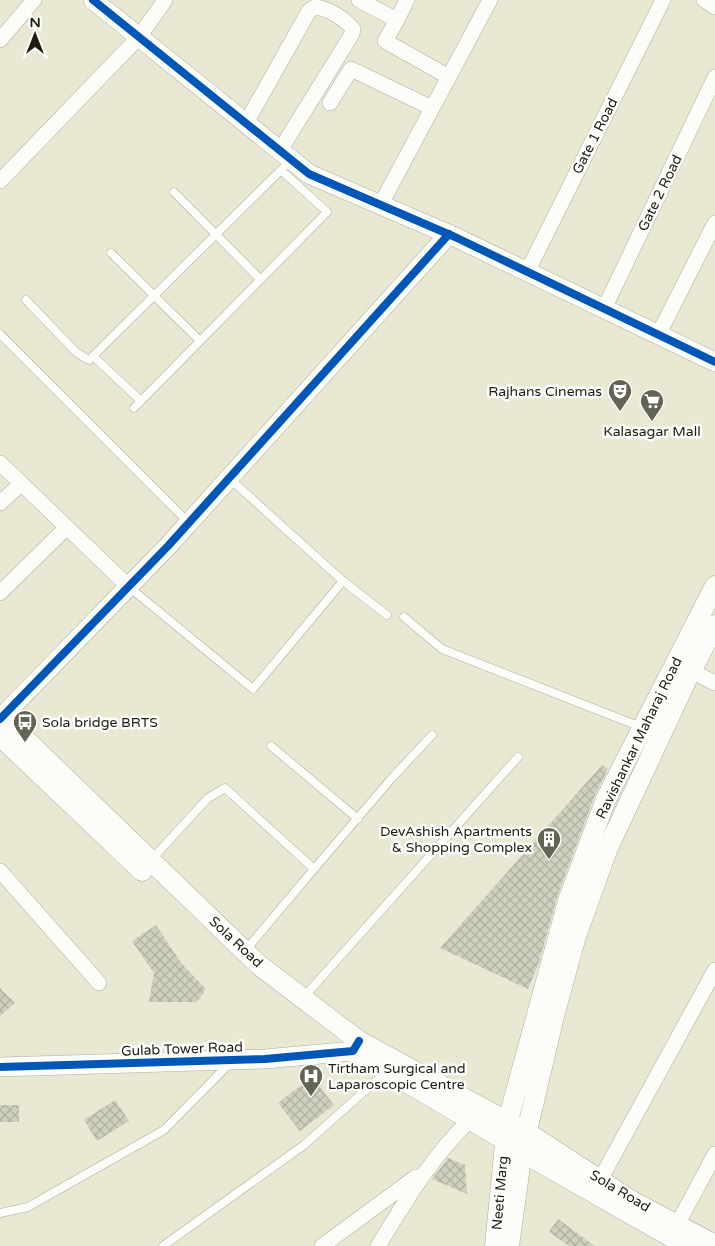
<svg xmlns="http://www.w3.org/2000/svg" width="715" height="1246" font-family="'Varela Round',sans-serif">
	<defs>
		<pattern id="building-cross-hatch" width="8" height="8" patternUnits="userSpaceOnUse" patternTransform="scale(1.25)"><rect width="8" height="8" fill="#cfcfbe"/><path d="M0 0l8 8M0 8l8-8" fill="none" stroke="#b1b1a2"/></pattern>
	</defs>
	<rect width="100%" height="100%" fill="#e8e8d3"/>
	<g fill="url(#building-cross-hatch)">
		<polygon points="602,765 608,769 595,795 558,894 539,962 528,989 440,948"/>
		<polygon points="156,925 181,963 206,989 197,1002 149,1002 154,973 132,941"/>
		<polygon points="0,988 15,1003 0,1016"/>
		<polygon points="312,1077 334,1105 300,1131 278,1103"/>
		<polygon points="115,1100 129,1121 97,1141 84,1120"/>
		<rect x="0" y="1105" width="19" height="17"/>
		<polygon points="448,1158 465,1165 467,1194 432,1179"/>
		<polygon points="558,1219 595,1246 569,1246 549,1232"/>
	</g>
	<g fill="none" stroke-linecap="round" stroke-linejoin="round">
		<g stroke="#aeae9e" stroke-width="9">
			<g id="service">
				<polyline points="174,192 260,279"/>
				<polyline points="111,253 199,340"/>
				<polyline points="26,300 77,353 89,360 290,161"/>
				<polyline points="0,334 189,523"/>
				<polyline points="93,356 141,401"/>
				<polyline points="134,408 327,212 282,171"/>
				<polyline points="230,479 343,581 387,615"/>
				<polyline points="129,587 253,689 343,581"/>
				<polyline points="404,617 442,649 641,727"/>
				<polyline points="271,746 358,819"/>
				<polyline points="151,860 208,798 225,788 314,869 245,951"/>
				<polyline points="314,869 391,779 432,735"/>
				<polyline points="303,998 518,757"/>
				<polyline points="0,1213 28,1207 164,1130 231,1062"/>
				<polyline points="163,1246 304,1145 386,1072"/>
			</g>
		</g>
		<g stroke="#aeae9e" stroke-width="16">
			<g id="minor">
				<polyline points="359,0 397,20 407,0"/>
				<polyline points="704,0 715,7"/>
				<polyline points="397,20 385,41 449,77"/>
				<polyline points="0,40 34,0"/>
				<polyline points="330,103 351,69 432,108"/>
				<path d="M246 123 309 11 315 7C328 8 345 19 353 29L352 34 279 152"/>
				<polyline points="0,181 139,37 165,0"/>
				<polyline points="381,204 490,0"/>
				<polyline points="527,272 663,0"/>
				<polyline points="604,309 715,77"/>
				<polyline points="658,335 715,223"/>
				<polyline points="0,463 129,587"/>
				<polyline points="0,503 21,484"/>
				<polyline points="0,593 66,528"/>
				<polyline points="691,671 715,683"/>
				<polyline points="0,871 99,983"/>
				<polyline points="600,1180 715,970"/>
				<polyline points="677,1225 715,1154"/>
				<polyline points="322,1246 416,1177"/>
				<path d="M378 1246C406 1201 431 1157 470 1120"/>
			</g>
		</g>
		<g stroke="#aeae9e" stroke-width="20">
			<g id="tertiary">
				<polyline points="93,0 309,174 455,237 715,362"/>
				<polyline points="0,719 168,546 449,234"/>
				<polyline points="0,1067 265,1059 353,1051 359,1041"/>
			</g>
		</g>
		<g stroke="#aeae9e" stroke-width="21">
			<g id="secondary">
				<polyline points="0,715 259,965 359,1041 528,1133 632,1201 715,1245"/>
				<polyline points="0,736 142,871"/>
				<polyline points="358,1054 505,1140 522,1152 687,1246"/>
				<polyline points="495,1246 507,1124 569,898 606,799 715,586"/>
				<polyline points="509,1246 522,1152 555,1012 576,936 607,850 686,681 715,625"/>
			</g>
		</g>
		<use href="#service" stroke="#fcfcf8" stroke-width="8"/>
		<use href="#minor" stroke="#fcfcf8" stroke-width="15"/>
		<use href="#tertiary" stroke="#fcfcf8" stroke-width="19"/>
		<use href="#secondary" stroke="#fcfcf8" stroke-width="20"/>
		<g stroke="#fff" stroke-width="11">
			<g id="cycleway">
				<polyline points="93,0 309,174 455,237 715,362"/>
				<polyline points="0,719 168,546 449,234"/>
				<polyline points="0,1067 265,1059 353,1051 359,1041"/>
			</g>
		</g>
		<use href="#cycleway" stroke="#0057b8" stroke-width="8"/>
	</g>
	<defs>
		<g id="theatre-pin" transform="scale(1.25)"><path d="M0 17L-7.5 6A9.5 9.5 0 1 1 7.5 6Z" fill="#646454" stroke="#fff"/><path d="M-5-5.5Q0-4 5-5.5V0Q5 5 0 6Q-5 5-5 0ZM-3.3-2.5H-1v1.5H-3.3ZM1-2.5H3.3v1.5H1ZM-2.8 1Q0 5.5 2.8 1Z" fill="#fff"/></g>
		<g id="supermarket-pin" transform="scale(1.25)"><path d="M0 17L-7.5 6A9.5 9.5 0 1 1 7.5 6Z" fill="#646454" stroke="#fff"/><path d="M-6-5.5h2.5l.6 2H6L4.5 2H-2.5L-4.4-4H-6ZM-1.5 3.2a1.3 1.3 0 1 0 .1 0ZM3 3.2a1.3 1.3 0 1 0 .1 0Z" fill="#fff"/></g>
		<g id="bus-pin" transform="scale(1.25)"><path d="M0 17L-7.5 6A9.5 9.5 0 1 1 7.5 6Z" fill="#646454" stroke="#fff"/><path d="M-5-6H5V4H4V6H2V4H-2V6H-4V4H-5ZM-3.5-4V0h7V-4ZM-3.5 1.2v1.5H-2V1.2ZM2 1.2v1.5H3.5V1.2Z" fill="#fff"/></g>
		<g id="building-pin" transform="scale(1.25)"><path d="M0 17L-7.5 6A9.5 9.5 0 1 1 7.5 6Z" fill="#646454" stroke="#fff"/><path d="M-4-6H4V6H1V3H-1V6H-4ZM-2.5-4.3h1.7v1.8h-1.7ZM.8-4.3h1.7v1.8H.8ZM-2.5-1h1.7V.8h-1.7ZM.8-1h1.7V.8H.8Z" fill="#fff"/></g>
		<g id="hospital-pin" transform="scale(1.25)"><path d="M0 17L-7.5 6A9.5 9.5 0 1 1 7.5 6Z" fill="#646454" stroke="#fff"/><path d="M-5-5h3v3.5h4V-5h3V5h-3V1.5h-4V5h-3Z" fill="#fff"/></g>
	</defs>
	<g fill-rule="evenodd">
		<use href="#theatre-pin" x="620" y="391"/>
		<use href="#supermarket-pin" x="652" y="401"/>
		<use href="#bus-pin" x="25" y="722"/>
		<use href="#building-pin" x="549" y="839"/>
		<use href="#hospital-pin" x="311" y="1076"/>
	</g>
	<g text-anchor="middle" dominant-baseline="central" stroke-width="5" stroke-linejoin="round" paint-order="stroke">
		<g font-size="14" fill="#1d1d10" stroke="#fff">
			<text transform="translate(595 136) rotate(-63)">Gate 1 Road</text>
			<text transform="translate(660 193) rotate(-64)">Gate 2 Road</text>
			<text transform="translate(639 738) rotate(-64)">Ravishankar Maharaj Road</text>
			<text transform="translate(236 942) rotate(43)">Sola Road</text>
			<text transform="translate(182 1049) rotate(-2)">Gulab Tower Road</text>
			<text transform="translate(620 1191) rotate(31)">Sola Road</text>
			<text transform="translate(500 1193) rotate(-85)">Neeti Marg</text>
		</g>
		<g font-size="14" fill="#1d1d10" stroke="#fff" text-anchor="end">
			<text x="602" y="391">Rajhans Cinemas</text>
			<text x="652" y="431" text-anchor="middle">Kalasagar Mall</text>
			<text x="42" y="722" text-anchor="start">Sola bridge BRTS</text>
			<text x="532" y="831">DevAshish Apartments<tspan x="532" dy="16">&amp; Shopping Complex</tspan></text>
			<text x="328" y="1068" text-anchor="start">Tirtham Surgical and<tspan x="328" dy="16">Laparoscopic Centre</tspan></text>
		</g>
	</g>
	<g transform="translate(35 35)" stroke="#ffffff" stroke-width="4" paint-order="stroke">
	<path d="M0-4L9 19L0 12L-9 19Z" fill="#1d1d10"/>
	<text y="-8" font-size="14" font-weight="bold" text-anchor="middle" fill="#1d1d10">N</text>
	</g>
</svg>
